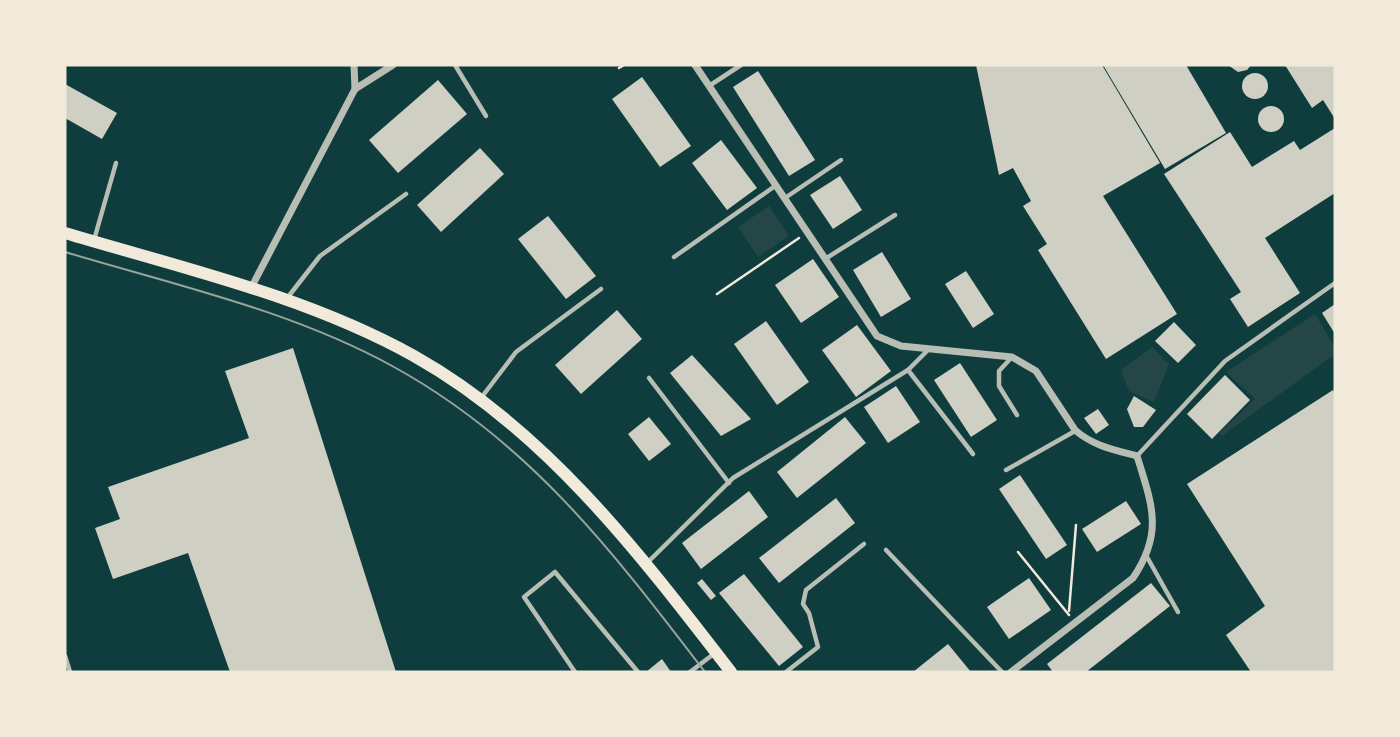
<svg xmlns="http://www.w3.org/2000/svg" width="1400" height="737" font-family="Manrope,sans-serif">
	<rect width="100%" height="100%" fill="#0f3d3e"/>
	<g fill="#244646">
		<polygon points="769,206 789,236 758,257 738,227"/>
		<polygon points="1315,314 1335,348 1335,354 1222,436 1219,433 1255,399 1226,372"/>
		<polygon points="1152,347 1169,364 1154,402 1129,391 1121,370"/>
	</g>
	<g fill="#cfcfc3">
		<polygon points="976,65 1102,65 1160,163 1103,196 1177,314 1106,359 1038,250 1047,244 1023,206 1031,201 1013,168 999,175"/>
		<polygon points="1103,65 1186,65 1226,133 1165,169"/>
		<polygon points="1228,65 1251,65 1247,70 1238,72"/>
		<polygon points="1285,65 1335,65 1335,119 1323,100 1312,108"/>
		<polygon points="758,71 815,160 789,176 733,87"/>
		<circle cx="1255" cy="86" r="13"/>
		<polygon points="642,77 691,146 660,167 612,99"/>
		<polygon points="438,80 467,114 398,173 369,140"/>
		<polygon points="65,84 117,113 102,139 65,118"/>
		<circle cx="1271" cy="119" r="13"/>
		<polygon points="1335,128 1335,193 1265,238 1300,293 1248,327 1230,299 1241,292 1164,174 1230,132 1252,167 1294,141 1300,150"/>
		<polygon points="721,140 757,188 727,210 692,163"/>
		<polygon points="480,148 504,174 441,232 417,205"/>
		<polygon points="840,176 862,210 833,229 810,195"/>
		<polygon points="548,216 596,276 566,299 518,239"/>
		<polygon points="882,252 911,299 881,317 853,270"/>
		<polygon points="813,259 839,297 801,323 775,285"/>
		<polygon points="966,271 994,314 973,328 945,284"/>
		<polygon points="1335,304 1335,334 1322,313"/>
		<polygon points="617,310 642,339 581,394 555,365"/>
		<polygon points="766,321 809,382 777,405 734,344"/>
		<polygon points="1174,322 1196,345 1178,363 1155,341"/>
		<polygon points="857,325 891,371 856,397 822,350"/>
		<polygon points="293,348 396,672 230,672 188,553 113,579 95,528 120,519 108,487 249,438 225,371"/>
		<polygon points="692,355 751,419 721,436 670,373"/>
		<polygon points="960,363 997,420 971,437 934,380"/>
		<polygon points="1225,375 1250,400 1212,439 1187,414"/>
		<polygon points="896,386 920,422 888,443 864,407"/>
		<polygon points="1333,390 1335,394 1335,672 1251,672 1226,635 1265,606 1187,484"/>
		<polygon points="1134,396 1156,410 1143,427 1134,427 1127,409"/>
		<polygon points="1098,409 1109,425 1096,434 1084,418"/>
		<polygon points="649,417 671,444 649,461 628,434"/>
		<polygon points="845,417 866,443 797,498 777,472"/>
		<polygon points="1020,475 1067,545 1046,559 999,489"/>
		<polygon points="749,491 768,517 701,569 682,543"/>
		<polygon points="836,498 855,523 779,583 759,558"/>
		<polygon points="1126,501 1141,524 1097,552 1082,529"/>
		<polygon points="744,574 803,647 779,666 719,593"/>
		<polygon points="1029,578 1051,610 1009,639 987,607"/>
		<polygon points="702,579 716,596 711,600 697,583"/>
		<polygon points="1151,583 1170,606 1086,672 1053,672 1047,664"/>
		<polygon points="948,644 971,672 913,672"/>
		<polygon points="662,659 671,672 646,672"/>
	</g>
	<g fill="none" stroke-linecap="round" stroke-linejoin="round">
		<g stroke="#f1e9da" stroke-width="2.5">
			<polyline points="619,68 624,65"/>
			<polyline points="717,294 799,238"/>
			<polyline points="1018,552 1069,615"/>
			<polyline points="1069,611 1076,525"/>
		</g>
		<g stroke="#b8beb3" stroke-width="4.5">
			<polyline points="455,65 486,116"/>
			<polyline points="709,86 741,65"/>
			<polyline points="785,198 841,160"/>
			<polyline points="94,240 116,163"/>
			<polyline points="674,257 775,186"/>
			<polyline points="825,259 895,215"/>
			<polyline points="288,297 320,256 406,194"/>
			<polyline points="1012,357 999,371 999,386 1017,415"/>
			<polyline points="908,370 973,454"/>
			<polyline points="649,378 729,483"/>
			<polyline points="481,398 516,352 601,289"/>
			<polyline points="1137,456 1225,361 1335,283"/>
			<polyline points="1006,470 1075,431"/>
			<polyline points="886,550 1002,672"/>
			<polyline points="1147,557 1178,612"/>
			<polyline points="646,564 733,478 908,370 928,350"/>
			<polyline points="65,656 70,672"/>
			<polyline points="575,672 524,597 555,572 638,672"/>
			<polyline points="690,672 715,653"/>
			<polyline points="786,672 818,647 809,613 803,604 806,590 864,544"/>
		</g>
		<g stroke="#b8beb3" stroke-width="7">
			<polyline points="354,65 355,89"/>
			<path d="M695 65 877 336 901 346 1012 357 1036 371 1075 430C1093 446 1115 450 1137 456 1152 505 1164 532 1133 578L1011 672"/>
			<polyline points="251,288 355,89 393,65"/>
		</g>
		<path stroke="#f1e9da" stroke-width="12" d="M65 233C182 268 306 296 414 356 546 430 640 554 731 672"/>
		<path stroke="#97a49c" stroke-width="2" d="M65 252C175 285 293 311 394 367 530 442 613 552 705 672"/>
	</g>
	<rect width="1400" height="737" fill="none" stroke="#f1e9da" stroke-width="133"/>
</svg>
